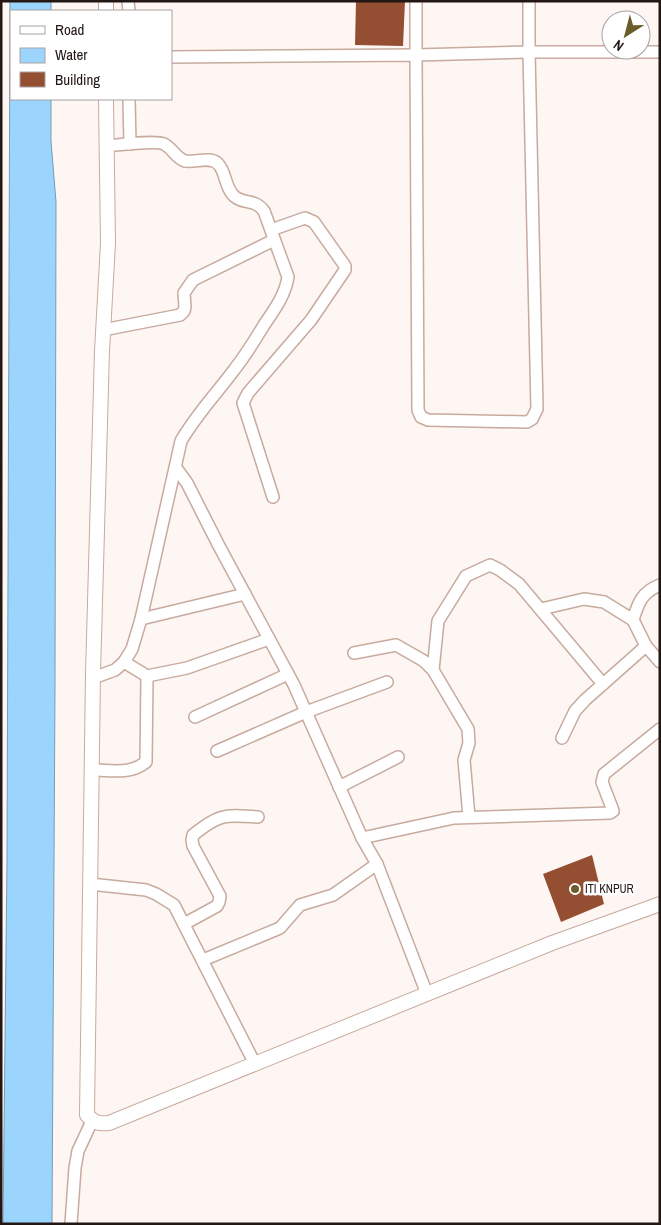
<svg xmlns="http://www.w3.org/2000/svg" width="661" height="1225" font-family="'Archivo Narrow',sans-serif">
	<rect width="100%" height="100%" fill="#fdf6f3"/>
	<polygon fill="#9bd5fe" stroke="#779cb8" points="10,1 51,1 51,11 11,11 11,99 51,99 51,141 56,202 55,685 52,1224 3,1224 7,862"/>
	<g fill="#944e31">
		<polygon points="356,1 405,1 403,46 355,45"/>
		<polygon points="592,855 604,904 561,922 543,874"/>
	</g>
	<g fill="none" stroke-linecap="round" stroke-linejoin="round">
		<g stroke="#c8aa9e" stroke-width="14">
			<g id="minor">
				<polyline points="128,1 129,11"/>
				<polyline points="416,1 416,55 529,52 660,52"/>
				<polyline points="171,57 416,55 418,410 421,417 428,420 527,422 532,419 537,409 529,52 529,1"/>
				<polyline points="129,99 130,144"/>
				<polyline points="271,230 305,218 314,222 345,266 345,270 311,320 248,393 243,403 273,497"/>
				<polyline points="103,330 180,315 184,311 185,307 184,293 193,280 274,240"/>
				<polyline points="176,468 187,483 219,546 294,685 362,838 377,864 427,994"/>
				<polyline points="541,609 584,599 604,602 633,620 646,646 660,662"/>
				<polyline points="141,619 245,594"/>
				<path d="M633 620C638 603 642 592 660 585"/>
				<polyline points="354,653 396,645 424,661 433,670 468,729 469,743 464,760 469,817"/>
				<polyline points="124,662 147,676 187,668 269,639"/>
				<polyline points="433,670 438,621 466,576 490,565 500,570 519,584 603,684"/>
				<path d="M93 678 115 670 124 662 132 649 141 619 181 441C196 415 216 394 234 370 245 356 255 340 264 325 274 310 285 296 288 277L264 211C254 198 244 205 234 196 225 188 226 173 219 165 212 155 195 163 185 161 176 158 172 148 164 144 155 140 118 145 106 146"/>
				<polyline points="195,717 288,674"/>
				<polyline points="562,738 575,711 585,700 646,646"/>
				<polyline points="217,751 306,712 387,682"/>
				<path d="M92 770C111 770 130 775 146 762L147 676"/>
				<polyline points="339,787 398,757"/>
				<polyline points="362,838 454,818 610,813 613,811 612,808 602,782 604,774 660,729"/>
				<polyline points="90,884 146,890 156,894 174,905 255,1064"/>
				<path d="M184 924 217 906 219 902 220 896 193 846 192 840 193 835C220 813 225 815 258 817"/>
				<polyline points="203,960 280,928 300,905 333,895 377,864"/>
				<polyline points="71,1224 75,1168 78,1151 92,1121"/>
			</g>
		</g>
		<g stroke="#c8aa9e" stroke-width="16">
			<g id="tertiary">
				<polyline points="106,11 106,1"/>
				<path d="M106 99 108 243 102 351 93 674 87 1115C94 1123 99 1124 109 1123L552 943 660 904"/>
			</g>
		</g>
		<use href="#minor" stroke="#fff" stroke-width="11"/>
		<use href="#tertiary" stroke="#fff" stroke-width="14"/>
	</g>
	<circle fill="#6a5d2a" stroke="#fff" stroke-width="2" cx="575" cy="889" r="5"/>
	<g text-anchor="middle" dominant-baseline="central" stroke-width="5" stroke-linejoin="round" paint-order="stroke">
		<g font-size="12" fill="#221713" stroke="#fff" text-anchor="start">
			<text x="585" y="889">ITI KNPUR</text>
		</g>
	</g>
	<rect width="661" height="1225" fill="none" stroke="#221713" stroke-width="5"/>
	<rect x="10" y="10" width="162" height="90" fill="#ffffff" stroke="#a7a2a1"/>
	<rect x="20" y="26" width="25" height="8" fill="#ffffff" stroke="#a7a2a1"/>
	<text x="55" y="35" font-size="15" fill="#221713">Road</text>
	<rect x="20" y="48" width="25" height="15" fill="#9bd5fe" stroke="#a7a2a1"/>
	<text x="55" y="60" font-size="15" fill="#221713">Water</text>
	<rect x="20" y="72" width="25" height="15" fill="#944e31" stroke="#a7a2a1"/>
	<text x="55" y="85" font-size="15" fill="#221713">Building</text>
	<g transform="translate(626 35) rotate(216)"><circle r="24" fill="#ffffff" stroke="#a7a2a1"/>
	<path d="M0-4L9 19L0 12L-9 19Z" fill="#6a5d2a"/>
	<text y="-8" font-size="14" font-weight="bold" text-anchor="middle" fill="#221713">N</text>
	</g>
</svg>
